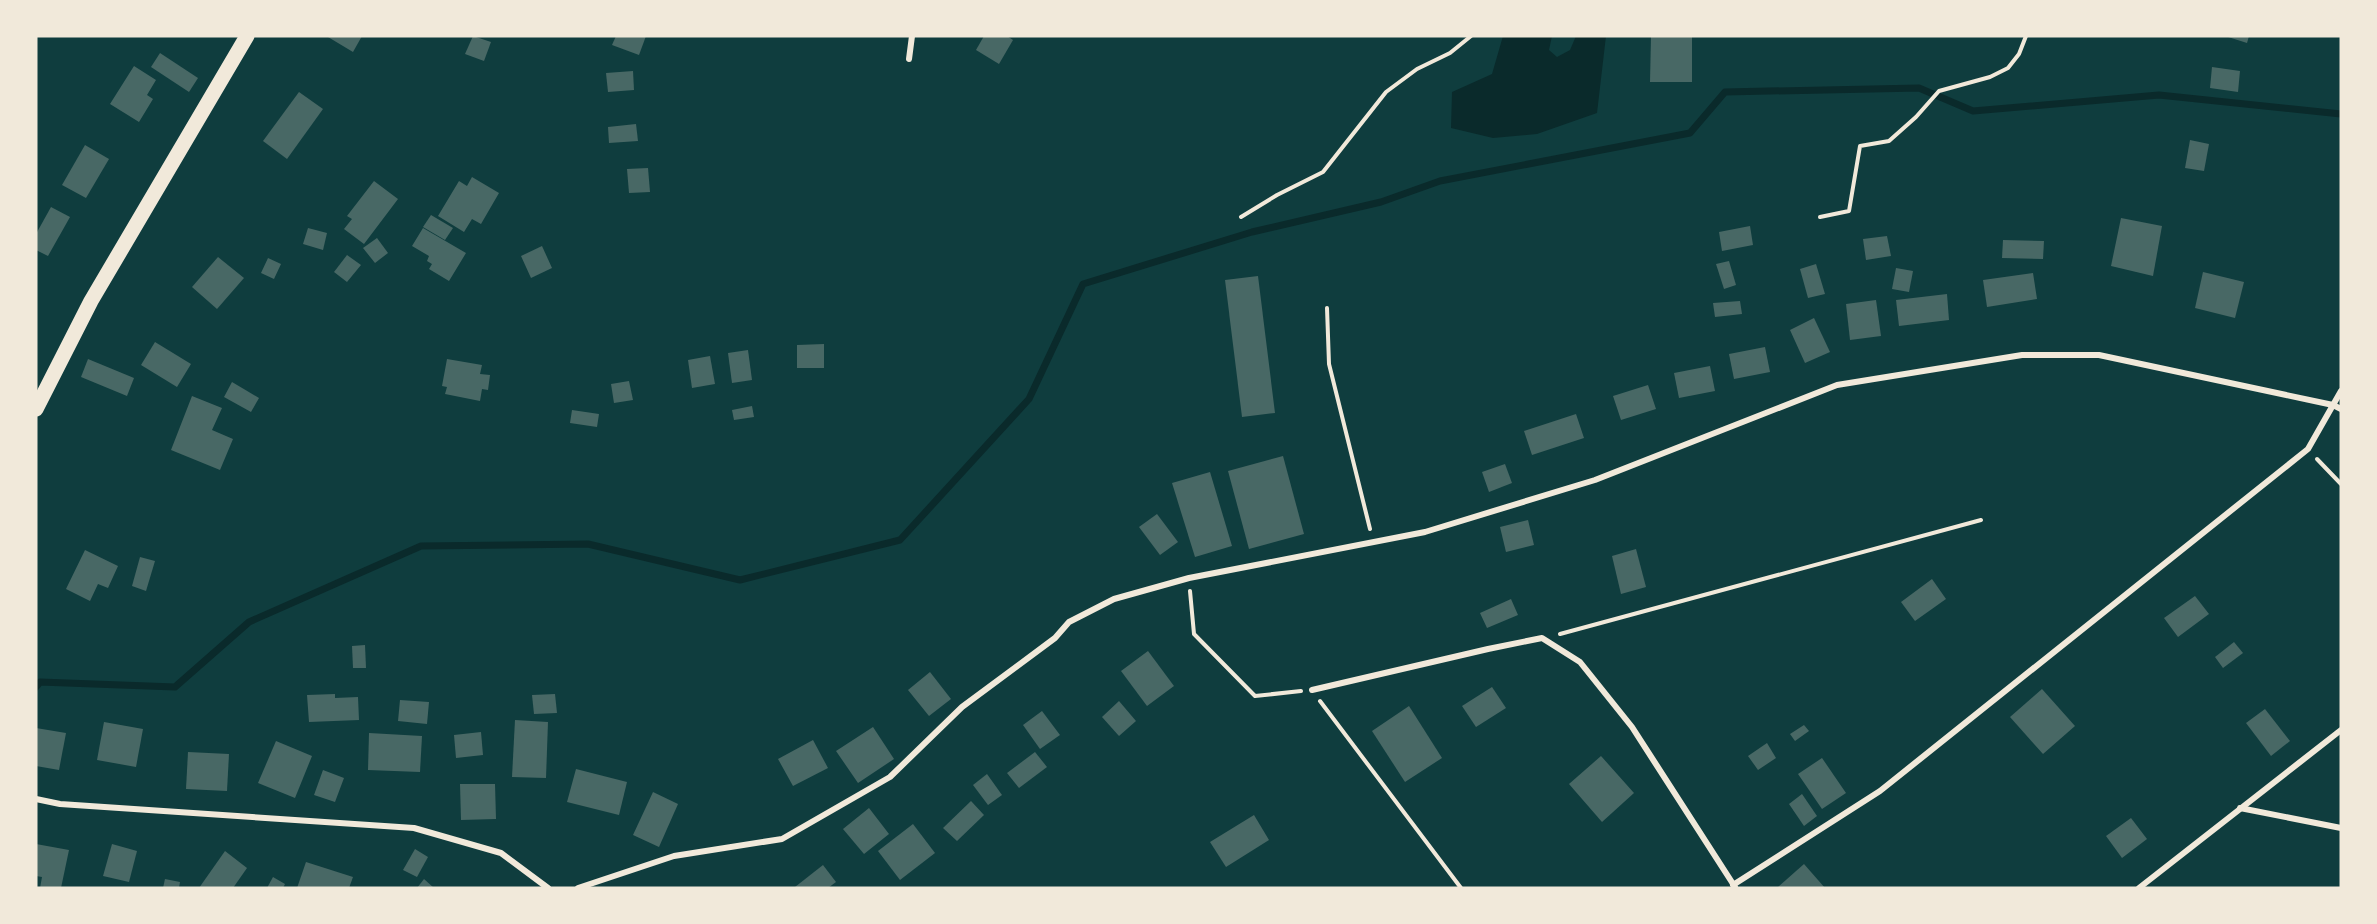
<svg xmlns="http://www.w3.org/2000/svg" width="2377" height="924" font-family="'IBM Plex Sans',sans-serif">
	<rect width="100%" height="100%" fill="#0f3d3e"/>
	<polygon fill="#0a2a2b" points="1503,36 1552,36 1549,50 1557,57 1570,50 1576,36 1606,36 1597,113 1537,134 1493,138 1451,128 1452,92 1492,74"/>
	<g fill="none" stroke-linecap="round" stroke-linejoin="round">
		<polyline stroke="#0a2a2b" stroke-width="7" points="36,687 40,682 175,687 249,622 421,546 588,544 740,580 900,540 1029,399 1083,284 1252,232 1381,202 1440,181 1690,133 1725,92 1919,88 1973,111 2159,95 2341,114"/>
	</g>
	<g fill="#486865">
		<polygon points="329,36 362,36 353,52 328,37"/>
		<polygon points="473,36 491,42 484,61 465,54"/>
		<polygon points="616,36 646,36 639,55 612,45"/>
		<polygon points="984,36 1007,36 1013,40 999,64 976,50"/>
		<polygon points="1651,36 1692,36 1692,82 1650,82"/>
		<polygon points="2225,36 2249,36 2247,43"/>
		<polygon points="160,53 198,78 189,92 151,67"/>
		<polygon points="134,66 156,80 147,95 153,99 139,122 110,104"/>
		<polygon points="2212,67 2240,71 2238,92 2210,88"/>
		<polygon points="633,71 634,90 608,92 606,73"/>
		<polygon points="299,92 323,109 287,159 263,141"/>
		<polygon points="636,124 638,141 609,143 608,127"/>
		<polygon points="2190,140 2209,144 2204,171 2185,168"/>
		<polygon points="85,145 109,159 86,198 62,185"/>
		<polygon points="648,168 650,192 629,193 627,169"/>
		<polygon points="472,177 499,193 481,224 472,219 464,232 438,216 459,181 467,186"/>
		<polygon points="374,181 398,199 364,244 344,229 352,219 347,216"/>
		<polygon points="51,207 70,217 48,256 36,250 36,234"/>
		<polygon points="431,215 453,228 445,240 423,227"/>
		<polygon points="2121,218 2162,226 2153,276 2111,266"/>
		<polygon points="1750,226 1753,245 1722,251 1719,232"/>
		<polygon points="308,228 327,233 323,250 303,244"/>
		<polygon points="423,228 466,253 449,281 429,269 432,264 427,261 429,256 412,246"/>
		<polygon points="1887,236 1891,256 1866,260 1863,239"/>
		<polygon points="377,238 388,253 375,263 363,248"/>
		<polygon points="2003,240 2044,241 2043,259 2002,258"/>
		<polygon points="542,246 552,268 531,278 521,256"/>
		<polygon points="347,255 361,265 347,282 334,272"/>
		<polygon points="218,257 244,278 217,309 192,287"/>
		<polygon points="268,258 281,264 274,279 261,273"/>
		<polygon points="1729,261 1736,285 1724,289 1716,264"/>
		<polygon points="1816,264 1825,294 1808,298 1800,269"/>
		<polygon points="1896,268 1913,271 1909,292 1892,289"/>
		<polygon points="2203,272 2244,282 2235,318 2195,308"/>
		<polygon points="2033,273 2037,299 1987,307 1983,280"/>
		<polygon points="1258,276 1275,413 1242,417 1225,280"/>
		<polygon points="1947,294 1949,320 1899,326 1896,300"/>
		<polygon points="1876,300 1881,336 1850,340 1846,304"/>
		<polygon points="1740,301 1742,314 1715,317 1713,303"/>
		<polygon points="1814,318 1830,352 1805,363 1790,330"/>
		<polygon points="155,342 191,364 177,387 141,365"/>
		<polygon points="824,344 824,368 797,368 797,345"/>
		<polygon points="1765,347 1770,372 1734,379 1729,354"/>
		<polygon points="748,350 752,380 732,383 728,353"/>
		<polygon points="710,356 715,384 692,388 688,360"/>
		<polygon points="88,359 134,378 127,396 81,377"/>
		<polygon points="447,359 482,365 480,374 490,375 488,390 482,389 480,401 445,394 447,387 442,386"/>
		<polygon points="1710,366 1715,391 1679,398 1674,373"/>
		<polygon points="629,381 633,400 614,403 611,384"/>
		<polygon points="232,382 259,398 251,412 224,397"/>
		<polygon points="1648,385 1656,409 1621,420 1613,396"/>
		<polygon points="192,396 222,408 212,430 233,439 220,470 171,450"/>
		<polygon points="752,406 754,417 734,420 732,410"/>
		<polygon points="572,410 599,414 597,427 570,423"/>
		<polygon points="1576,414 1584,438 1532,455 1524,431"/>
		<polygon points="1283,456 1304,534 1249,549 1228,471"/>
		<polygon points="1505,464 1512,483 1489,492 1482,472"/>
		<polygon points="1210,472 1232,546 1195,557 1172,483"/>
		<polygon points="1157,514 1178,542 1160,555 1139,527"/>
		<polygon points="1528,520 1534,545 1506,552 1500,527"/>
		<polygon points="1636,549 1646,587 1621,594 1612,556"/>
		<polygon points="85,550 118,566 108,588 98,584 90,601 66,589"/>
		<polygon points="140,557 155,561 146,591 132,586"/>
		<polygon points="1932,579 1946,599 1915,621 1901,602"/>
		<polygon points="2195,596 2209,614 2178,637 2164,618"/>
		<polygon points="1511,599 1518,615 1487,628 1480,613"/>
		<polygon points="2234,642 2243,653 2223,668 2215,657"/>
		<polygon points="365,645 366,668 353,668 352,646"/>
		<polygon points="1148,651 1174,686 1147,706 1121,671"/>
		<polygon points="930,672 951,699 929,716 908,690"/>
		<polygon points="1492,687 1506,708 1476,727 1462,706"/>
		<polygon points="2042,689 2075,726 2043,754 2010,717"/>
		<polygon points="335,694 335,698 358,697 359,720 309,722 307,695"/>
		<polygon points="555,694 557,713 534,714 532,695"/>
		<polygon points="400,700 429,702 427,724 398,721"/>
		<polygon points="1119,701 1136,721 1119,736 1102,717"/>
		<polygon points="1409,706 1442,758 1405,782 1372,731"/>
		<polygon points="2265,709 2290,741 2271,756 2246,723"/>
		<polygon points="1042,711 1060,735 1040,749 1023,725"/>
		<polygon points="515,720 548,722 546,778 512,777"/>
		<polygon points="104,722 143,729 136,767 97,760"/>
		<polygon points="1804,725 1809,731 1795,741 1790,734"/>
		<polygon points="873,727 894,759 858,783 836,751"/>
		<polygon points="36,728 66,733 59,770 36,766"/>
		<polygon points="481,732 483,755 456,758 454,735"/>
		<polygon points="369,733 422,736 420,772 368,770"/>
		<polygon points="813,740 828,768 793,786 778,759"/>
		<polygon points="276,741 312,756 295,798 258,783"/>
		<polygon points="1767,743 1776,758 1758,770 1748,756"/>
		<polygon points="188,752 229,754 227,791 186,789"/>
		<polygon points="1035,752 1047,767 1019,788 1007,773"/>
		<polygon points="1601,756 1634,793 1602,822 1569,784"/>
		<polygon points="1822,758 1846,793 1822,809 1798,774"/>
		<polygon points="576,769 627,782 619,815 567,802"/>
		<polygon points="323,770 344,778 335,802 314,795"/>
		<polygon points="987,774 1002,795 988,805 973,785"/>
		<polygon points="460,784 495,784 496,819 461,820"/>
		<polygon points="653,792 678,804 659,847 633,835"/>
		<polygon points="1802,794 1817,816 1804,826 1789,804"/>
		<polygon points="971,801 984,815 957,841 943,828"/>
		<polygon points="869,808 889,834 864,854 843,829"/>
		<polygon points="1254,815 1269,840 1226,867 1210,842"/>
		<polygon points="2131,818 2147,839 2122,858 2106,836"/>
		<polygon points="913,824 935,853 900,880 878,851"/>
		<polygon points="36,844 69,850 61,888 40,888 42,877 36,876"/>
		<polygon points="112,844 137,851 129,882 103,876"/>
		<polygon points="415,849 428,857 417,877 403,870"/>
		<polygon points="225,851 247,868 233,888 199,888"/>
		<polygon points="306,862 353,877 349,888 297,888"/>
		<polygon points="1804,864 1825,888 1777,888"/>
		<polygon points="823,865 836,882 828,888 796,888 795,887"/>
		<polygon points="273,877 285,884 283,888 267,888"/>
		<polygon points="165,879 180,882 179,888 163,888"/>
		<polygon points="424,879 434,888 417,888"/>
	</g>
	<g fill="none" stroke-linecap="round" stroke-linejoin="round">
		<g stroke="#f1e9da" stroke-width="4">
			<polyline points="1241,217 1277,195 1323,172 1386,92 1417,69 1450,53 1471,36"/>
			<polyline points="1820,217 1849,211 1860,146 1889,141 1916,117 1939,91 1990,77 2008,68 2019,54 2026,36"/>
			<polyline points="1327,308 1329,364 1370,529"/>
			<polyline points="2317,459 2341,484"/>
			<polyline points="1190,591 1194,634 1255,696 1301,691"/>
			<polyline points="1560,634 1981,520"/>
			<polyline points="1320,701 1461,888"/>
		</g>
		<g stroke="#f1e9da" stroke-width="6">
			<polyline points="909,59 912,36"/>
			<polyline points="1312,690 1488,649 1542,638 1580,662 1632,727 1735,887"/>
			<polyline points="36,799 60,804 414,828 501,853 548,888"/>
			<polyline points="2240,808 2341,828"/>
			<polyline points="1733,885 1880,791 2308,449 2341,391"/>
			<polyline points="578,888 674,856 782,839 890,777 962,707 1055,638 1069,622 1114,599 1189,578 1425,532 1595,480 1837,385 2022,355 2099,355 2333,405 2341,409"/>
			<polyline points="2139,888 2341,730"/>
		</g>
		<polyline stroke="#f1e9da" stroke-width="15" points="36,409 91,301 247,36"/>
	</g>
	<rect width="2377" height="924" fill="none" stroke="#f1e9da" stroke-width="75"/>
</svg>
